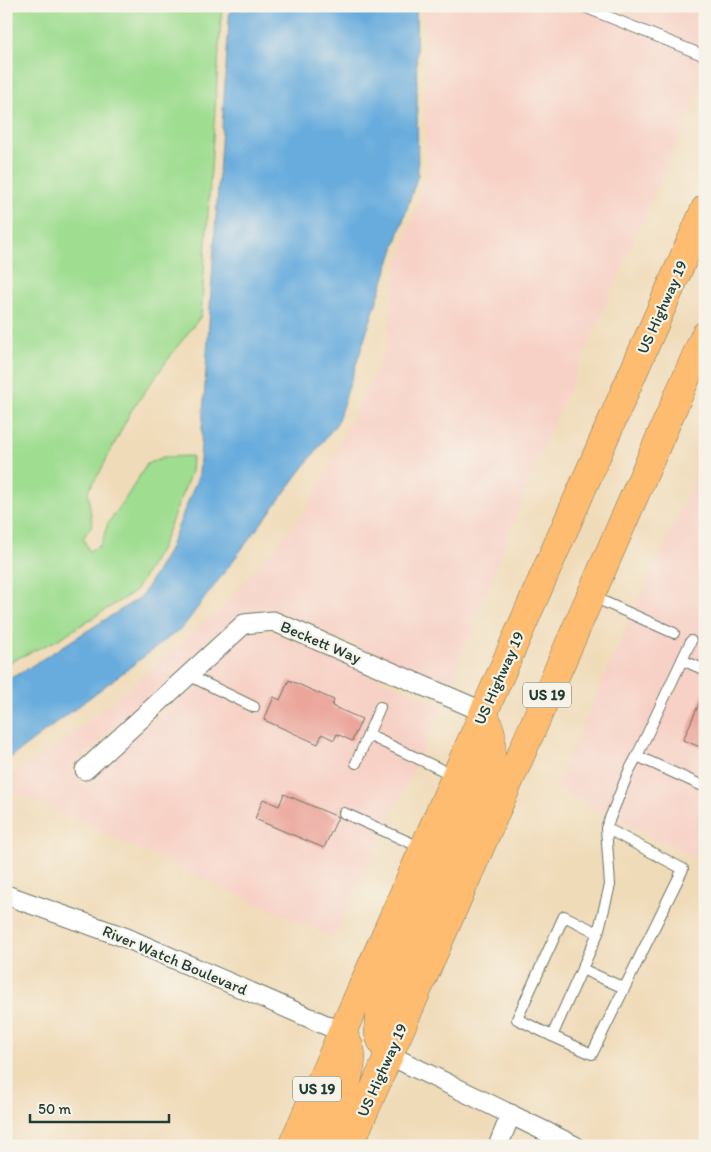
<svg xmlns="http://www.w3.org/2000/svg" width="711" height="1152" font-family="Itim,sans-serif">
	<rect width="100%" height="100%" fill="#f7f3e8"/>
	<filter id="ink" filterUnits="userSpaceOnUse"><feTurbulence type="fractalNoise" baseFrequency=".02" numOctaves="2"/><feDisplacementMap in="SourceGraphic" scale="10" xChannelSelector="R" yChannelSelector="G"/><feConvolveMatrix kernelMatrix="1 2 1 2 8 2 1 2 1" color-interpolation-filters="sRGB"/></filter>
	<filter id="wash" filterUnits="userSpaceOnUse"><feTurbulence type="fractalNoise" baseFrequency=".0096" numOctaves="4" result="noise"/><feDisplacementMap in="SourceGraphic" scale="20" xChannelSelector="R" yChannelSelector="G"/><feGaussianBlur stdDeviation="1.12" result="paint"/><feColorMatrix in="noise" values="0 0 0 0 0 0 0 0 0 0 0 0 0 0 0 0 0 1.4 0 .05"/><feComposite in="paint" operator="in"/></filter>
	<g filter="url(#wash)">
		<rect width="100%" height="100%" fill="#f0dbb9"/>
		<g fill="#f7d1c6">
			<polygon points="424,6 705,6 705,78 532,473 450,686 277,611 273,610 244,613 238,616 71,769 83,785 247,634 270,631 443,706 333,938 6,788 6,780 90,721 224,606 307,509 386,349 397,267 427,174 425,89 427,82"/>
			<polygon points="705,456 705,862 554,788"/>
		</g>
		<polygon fill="#9fdd91" stroke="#5f8d62" points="6,6 222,6 201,316 174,351 131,411 100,472 88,491 92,525 83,538 89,551 101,545 108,523 124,501 147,464 163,457 192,456 191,472 161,548 137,588 134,592 57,640 16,659 6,665"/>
		<polygon fill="#68acdd" stroke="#447488" points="230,6 416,6 418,175 337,423 183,627 6,761 6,678 17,675 141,597 168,552 199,474"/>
		<g id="blocks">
			<g fill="#eba59b">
				<polygon points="289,680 334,700 332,706 362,719 352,741 337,734 334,740 322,734 318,744 264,720 274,697 280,700"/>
				<polygon points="705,690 705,749 683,740"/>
				<polygon points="284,794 338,817 324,848 255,819 263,799 279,806"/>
			</g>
		</g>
	</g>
	<g filter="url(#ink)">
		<use href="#blocks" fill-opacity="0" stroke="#687463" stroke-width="1"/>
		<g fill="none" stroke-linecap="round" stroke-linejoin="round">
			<g stroke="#687463" stroke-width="12">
				<g id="lane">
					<polyline points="582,6 705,56"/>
					<polyline points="591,596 674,633"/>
					<polyline points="691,641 637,756 705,787"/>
					<polyline points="682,660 705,670"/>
					<polyline points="188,675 254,707"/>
					<polyline points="368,735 455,776"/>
					<polyline points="356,763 380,707"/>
					<polyline points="344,813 422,848"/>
					<polyline points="606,828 683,869 592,1054 552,1036 598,933 610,885 606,828 629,771 637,756"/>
					<polyline points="582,969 624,988"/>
					<polyline points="552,1036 517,1019 564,916 598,933"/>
				</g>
			</g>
			<g stroke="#687463" stroke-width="21">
				<g id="street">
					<polyline points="85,770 244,624 273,621 484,712"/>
					<polyline points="6,895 124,937 342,1032"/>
					<polyline points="389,1055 575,1146"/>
					<polyline points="498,1146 511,1114"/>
				</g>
			</g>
			<g stroke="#687463" stroke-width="29">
				<g id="highway">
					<path d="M389 1055C377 1035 376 1031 381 1008L491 755V733L484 712"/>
					<polyline points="292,1146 484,712 705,209"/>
					<path d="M319 1146C330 1121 354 1079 351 1053 350 1046 345 1038 342 1032"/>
					<polyline points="349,1146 705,335"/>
				</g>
			</g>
			<use href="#lane" stroke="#fff" stroke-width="10"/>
			<use href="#street" stroke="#fff" stroke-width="19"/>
			<use href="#highway" stroke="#febc70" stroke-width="28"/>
		</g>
	</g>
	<g text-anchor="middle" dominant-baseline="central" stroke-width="4.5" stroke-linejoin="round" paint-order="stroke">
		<g fill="#f7f3e8" stroke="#60746a" stroke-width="1">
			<rect x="523" y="682.5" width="48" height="25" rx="4"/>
			<rect x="293" y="1076.5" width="48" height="25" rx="4"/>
		</g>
		<g font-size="15" font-weight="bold" fill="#1f3d34">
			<text x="547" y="695">US 19</text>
			<text x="317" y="1089">US 19</text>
		</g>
		<g font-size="16" fill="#1f3d34" stroke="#f7f3e8">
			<text transform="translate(662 307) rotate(-66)">US Highway 19</text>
			<text transform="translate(321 642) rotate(23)">Beckett Way</text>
			<text transform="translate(499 678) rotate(-66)">US Highway 19</text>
			<text transform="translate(175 960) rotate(23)">River Watch Boulevard</text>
			<text transform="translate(382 1070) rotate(-66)">US Highway 19</text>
		</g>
	</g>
	<rect width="711" height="1152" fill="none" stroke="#f7f3e8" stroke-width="25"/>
	<path d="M30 1114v8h139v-8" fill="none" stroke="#1f3d34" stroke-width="2.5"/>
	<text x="38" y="1114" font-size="15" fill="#1f3d34" stroke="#f7f3e8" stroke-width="4" paint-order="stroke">50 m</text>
</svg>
